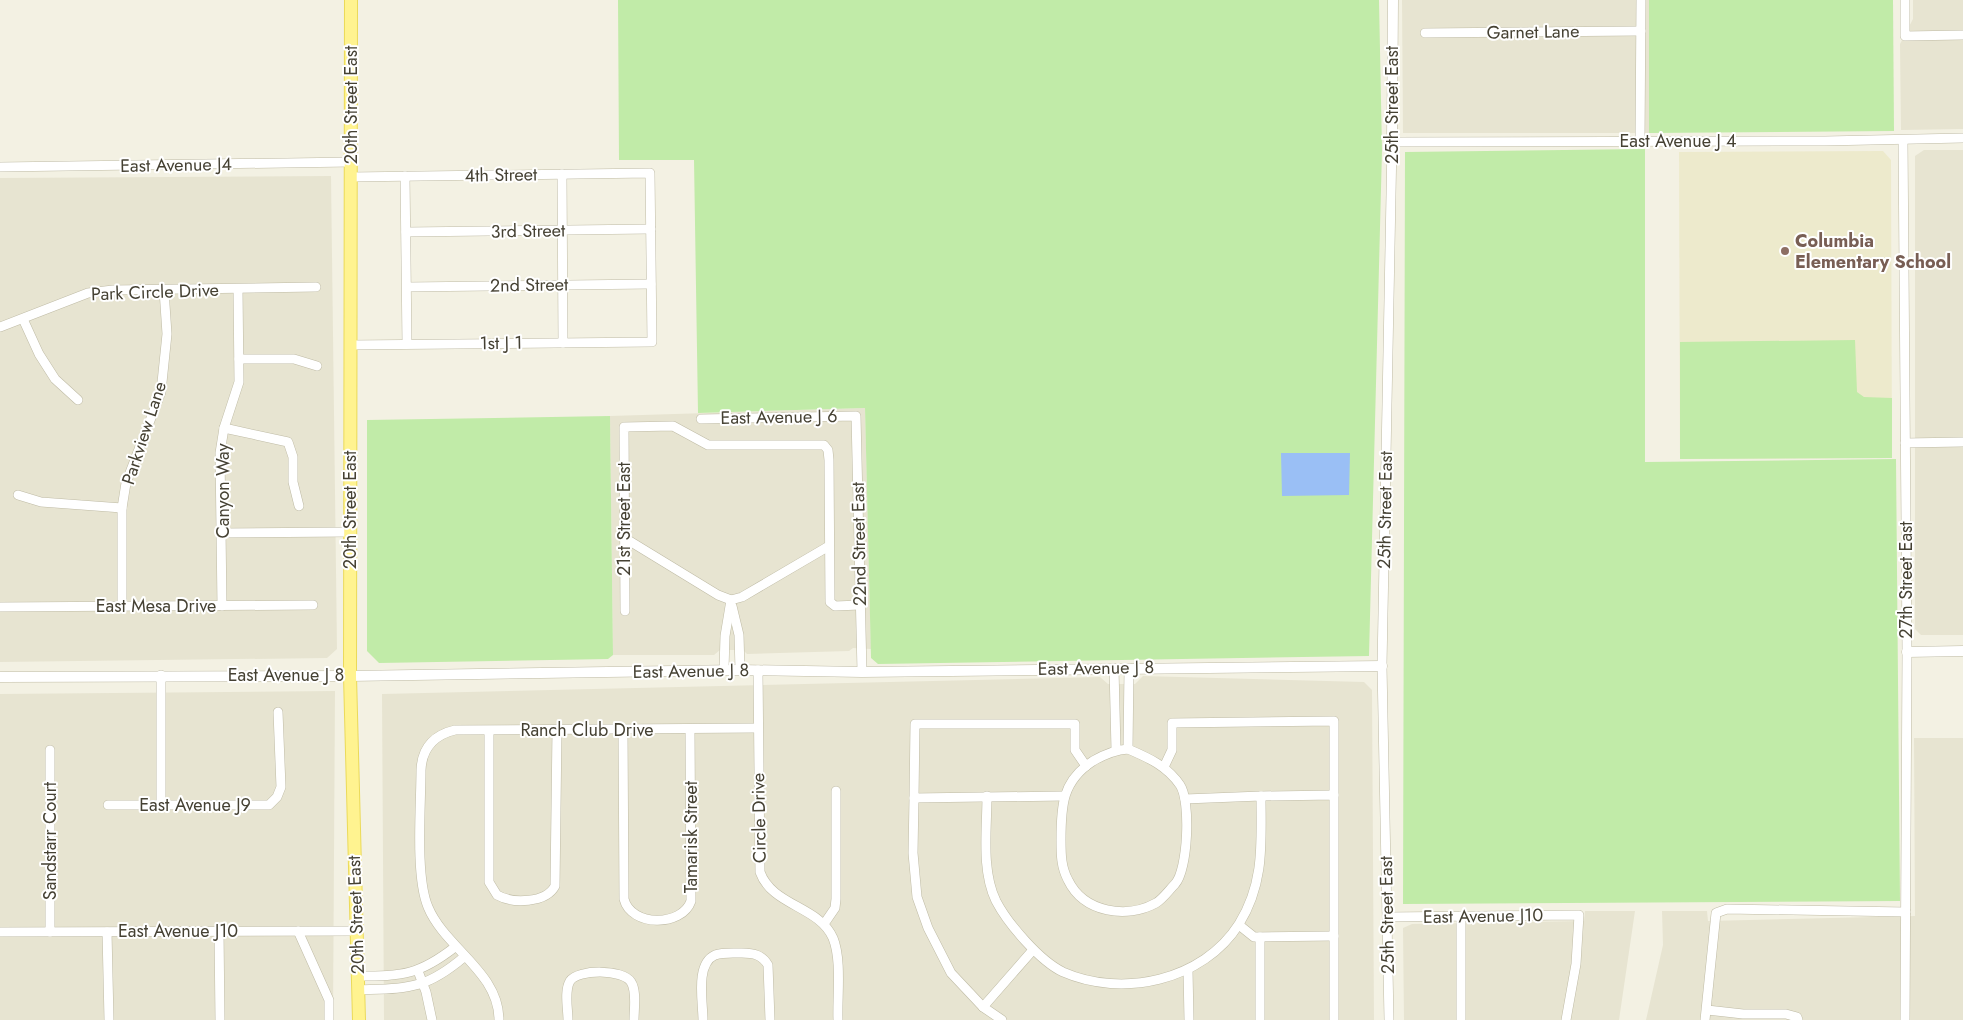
<svg xmlns="http://www.w3.org/2000/svg" width="1963" height="1020" font-family="Jost,sans-serif">
	<rect width="100%" height="100%" fill="#f3f1e3"/>
	<g fill="#e7e4d1">
		<polygon points="1402,0 1649,0 1649,133 1403,133"/>
		<polygon points="1913,0 1963,0 1963,129 1901,130 1900,44 1913,19"/>
		<polygon points="1924,150 1963,150 1963,635 1921,635 1915,629 1915,156"/>
		<polygon points="331,176 337,649 327,658 0,662 0,178"/>
		<polygon points="865,408 871,649 853,648 849,651 747,654 743,650 720,650 714,655 613,655 610,416"/>
		<polygon points="1143,676 1364,682 1372,690 1374,1020 384,1020 382,694 1100,677 1108,684 1135,684"/>
		<polygon points="335,691 333,1020 0,1020 0,694"/>
		<polygon points="1914,738 1963,738 1963,1020 1646,1020 1663,945 1662,911 1707,911 1708,921 1915,916"/>
		<polygon points="1585,911 1635,911 1619,1020 1404,1020 1403,928 1412,924 1584,921"/>
	</g>
	<polygon fill="#edeacc" points="1883,151 1891,160 1892,458 1680,459 1679,152"/>
	<g fill="#c1eba8">
		<polygon points="618,0 1379,0 1382,150 1369,656 878,664 871,658 865,408 698,413 694,160 619,160"/>
		<polygon points="1649,0 1893,0 1894,131 1649,133"/>
		<polygon points="1645,149 1645,462 1896,459 1900,901 1403,904 1405,152"/>
		<polygon points="1855,340 1857,392 1864,397 1892,398 1892,458 1680,459 1680,342"/>
		<polygon points="610,416 613,655 608,659 379,663 367,651 367,420"/>
	</g>
	<polygon fill="#9abff5" points="1281,453 1350,453 1349,495 1282,496"/>
	<g fill="none" stroke-linecap="round" stroke-linejoin="round">
		<g stroke="#bfbba5" stroke-width="10">
			<g id="minor">
				<polyline points="1905,0 1905,36 1963,35"/>
				<polyline points="1425,33 1641,31"/>
				<polyline points="1640,140 1641,0"/>
				<polyline points="1903,140 1907,652 1905,1020"/>
				<polyline points="0,167 351,162"/>
				<polyline points="562,174 563,343"/>
				<polyline points="405,176 407,344"/>
				<polyline points="406,232 651,229"/>
				<polyline points="407,287 651,284"/>
				<polyline points="23,319 39,354 55,379 78,400"/>
				<polyline points="0,327 88,293 113,290 316,287"/>
				<polyline points="350,345 652,342 650,173 351,177"/>
				<polyline points="239,359 294,359 317,366"/>
				<polyline points="701,419 856,416 862,672"/>
				<polyline points="224,428 288,442 293,457 293,482 299,506"/>
				<polyline points="1905,443 1963,442"/>
				<polyline points="18,495 41,502 122,508"/>
				<polyline points="223,533 350,532"/>
				<polyline points="623,537 718,595 731,600 742,597 829,546"/>
				<polyline points="122,606 122,508 126,483 161,392 167,334 164,290"/>
				<polyline points="222,606 220,453 224,428 239,382 238,289"/>
				<polyline points="732,606 739,635 740,670"/>
				<polyline points="0,607 313,605"/>
				<polyline points="625,611 624,427 673,426 708,445 824,445 828,450 829,460 830,602 835,606 860,605"/>
				<polyline points="1114,668 1116,750"/>
				<polyline points="724,670 725,636 731,600"/>
				<path d="M758 670 760 872C772 906 819 906 833 938 842 960 837 997 838 1020"/>
				<polyline points="161,675 161,805"/>
				<path d="M623 730 624 899C631 927 682 927 691 901L690 729"/>
				<path d="M489 731V882L497 895C513 904 546 903 555 886L557 730"/>
				<path d="M1128 749C1149 758 1167 766 1180 785 1191 801 1188 870 1175 884 1169 890 1163 899 1156 903 1127 919 1084 913 1068 880 1061 867 1061 854 1061 840 1061 806 1062 781 1093 761 1105 754 1115 750 1128 749Z"/>
				<polyline points="1128,749 1129,668"/>
				<polyline points="50,750 50,932"/>
				<polyline points="1164,767 1172,750 1172,723 1334,721 1334,795"/>
				<path d="M987 796C987 829 981 870 996 901 1008 924 1040 961 1063 972 1122 998 1203 981 1239 924 1265 882 1261 842 1261 796L1185 799"/>
				<polyline points="1064,796 914,798 915,724 1075,724 1075,750 1086,766"/>
				<polyline points="1261,796 1334,795 1334,1020"/>
				<polyline points="914,798 913,853 917,897 928,928 951,973 983,1007"/>
				<polyline points="108,805 269,805 277,797 281,787 278,712"/>
				<polyline points="1461,916 1461,1020"/>
				<polyline points="1387,917 1579,915 1576,964 1566,1020"/>
				<polyline points="824,924 835,908 836,899 836,791"/>
				<polyline points="1239,925 1254,937 1334,936"/>
				<polyline points="219,931 220,1020"/>
				<polyline points="298,931 329,1000 329,1020"/>
				<polyline points="0,932 357,931"/>
				<polyline points="107,932 109,1020"/>
				<polyline points="1260,937 1260,1020"/>
				<polyline points="1188,970 1189,1020"/>
				<polyline points="418,971 426,992 432,1020"/>
				<path d="M358 976C403 976 419 975 455 947"/>
				<path d="M359 990C408 988 425 990 464 957"/>
				<polyline points="1707,1010 1743,1014 1786,1014 1797,1017 1798,1020"/>
				<path d="M499 1020C499 972 445 948 428 907 415 876 421 806 421 770 422 748 434 735 455 730L758 728"/>
				<path d="M568 1020C568 1009 564 991 570 981 578 969 623 969 631 982 637 991 634 1009 634 1020"/>
				<path d="M703 1020C703 1002 695 964 715 955 723 952 733 953 742 953 754 953 762 955 768 965L770 1020"/>
				<polyline points="1002,1020 983,1007 1032,951"/>
				<polyline points="1389,1020 1382,666 1392,142 1825,141 1963,138"/>
				<polyline points="1705,1020 1716,913 1727,909 1906,912"/>
			</g>
		</g>
		<g stroke="#bfbba5" stroke-width="11">
			<g id="tertiary">
				<polyline points="1392,142 1393,0"/>
				<polyline points="1907,652 1963,651"/>
				<polyline points="0,677 350,676 740,670 862,672 1382,666"/>
			</g>
		</g>
		<g stroke="#ebda59" stroke-width="14">
			<polyline id="primary" points="351,0 350,676 359,1020"/>
		</g>
		<use href="#minor" stroke="#fff" stroke-width="9"/>
		<use href="#tertiary" stroke="#fff" stroke-width="10"/>
		<use href="#primary" stroke="#fff390" stroke-width="12"/>
	</g>
	<circle fill="#8d6e63" stroke="#fff" stroke-width="2" cx="1785" cy="251" r="5"/>
	<g text-anchor="middle" dominant-baseline="central" stroke-width="4" stroke-linejoin="round" paint-order="stroke">
		<g font-size="18" fill="#454133" stroke="#fff">
			<text transform="translate(1533 32) rotate(-1)">Garnet Lane</text>
			<text transform="translate(351 105) rotate(-90)">20th Street East</text>
			<text transform="translate(1392 105) rotate(-90)">25th Street East</text>
			<text x="1678" y="141">East Avenue J 4</text>
			<text transform="translate(176 165) rotate(-1)">East Avenue J4</text>
			<text transform="translate(501 175) rotate(-1)">4th Street</text>
			<text transform="translate(528 231) rotate(-1)">3rd Street</text>
			<text transform="translate(529 285) rotate(-1)">2nd Street</text>
			<text transform="translate(155 292) rotate(-2)">Park Circle Drive</text>
			<text transform="translate(501 343) rotate(-1)">1st J 1</text>
			<text transform="translate(779 417) rotate(-1)">East Avenue J 6</text>
			<text transform="translate(144 433) rotate(-72)">Parkview Lane</text>
			<text transform="translate(223 491) rotate(-90)">Canyon Way</text>
			<text transform="translate(350 510) rotate(-90)">20th Street East</text>
			<text transform="translate(1385 510) rotate(-89)">25th Street East</text>
			<text transform="translate(624 519) rotate(-90)">21st Street East</text>
			<text transform="translate(859 544) rotate(-91)">22nd Street East</text>
			<text transform="translate(1906 580) rotate(-90)">27th Street East</text>
			<text x="156" y="606">East Mesa Drive</text>
			<text transform="translate(1096 668) rotate(-1)">East Avenue J 8</text>
			<text transform="translate(691 671) rotate(-1)">East Avenue J 8</text>
			<text x="286" y="675">East Avenue J 8</text>
			<text x="587" y="730">Ranch Club Drive</text>
			<text x="195" y="805">East Avenue J9</text>
			<text transform="translate(759 818) rotate(-91)">Circle Drive</text>
			<text transform="translate(691 837) rotate(-90)">Tamarisk Street</text>
			<text transform="translate(50 841) rotate(-90)">Sandstarr Court</text>
			<text transform="translate(356 915) rotate(-92)">20th Street East</text>
			<text transform="translate(1387 915) rotate(-91)">25th Street East</text>
			<text transform="translate(1483 916) rotate(-1)">East Avenue J10</text>
			<text x="178" y="931">East Avenue J10</text>
		</g>
		<g font-size="18" font-weight="bold" fill="#785e54" stroke="#fff" text-anchor="start">
			<text x="1795" y="241">Columbia<tspan x="1795" dy="21">Elementary School</tspan></text>
		</g>
	</g>
</svg>
